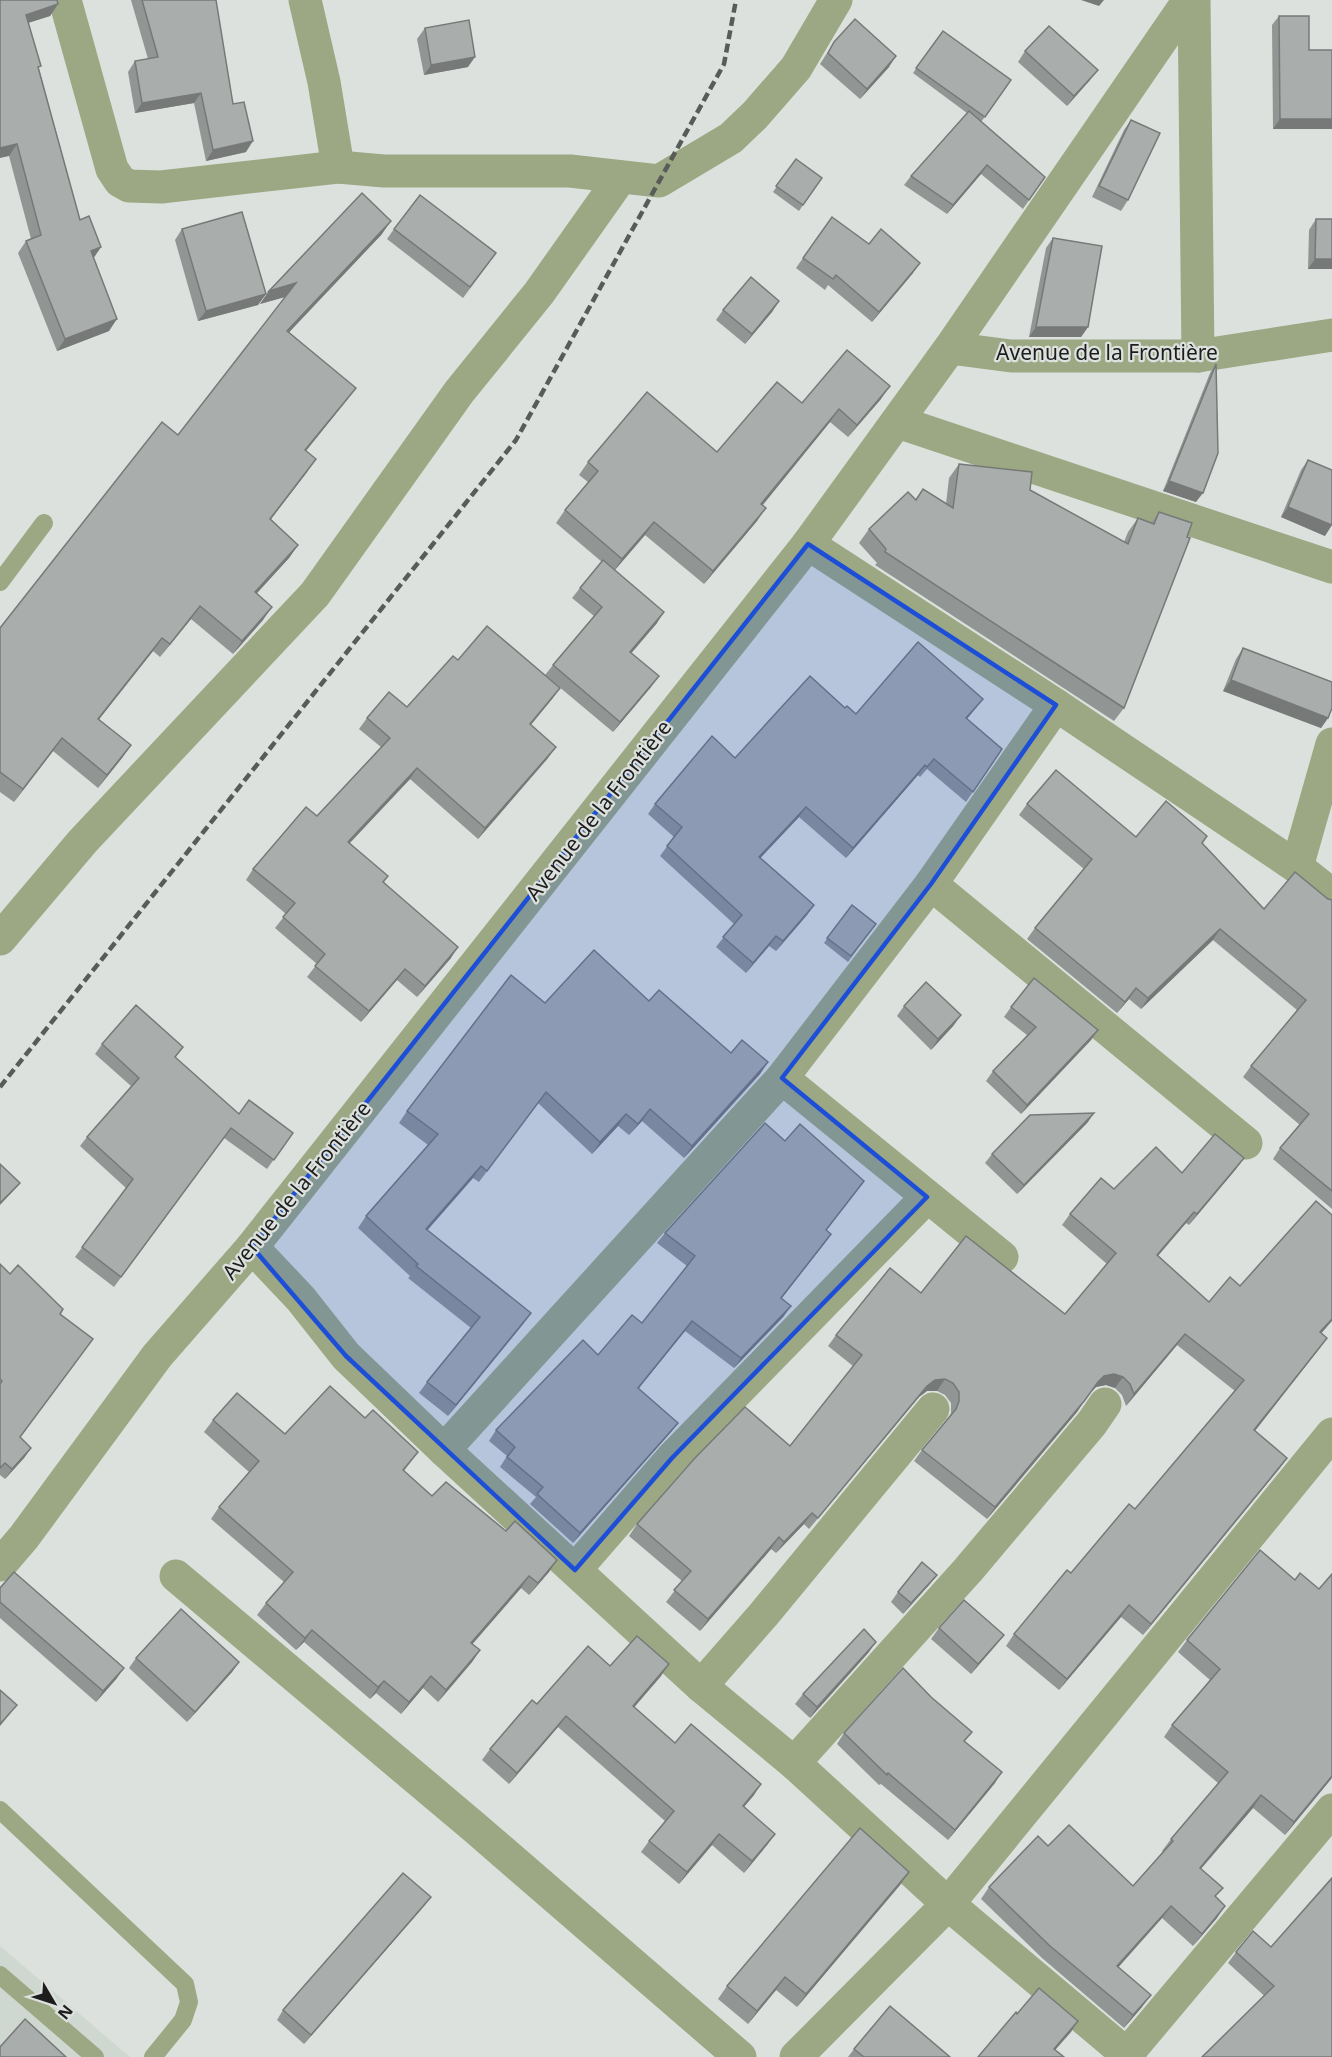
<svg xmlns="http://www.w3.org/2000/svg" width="1332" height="2057" font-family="'Noto Sans',sans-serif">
	<rect width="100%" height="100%" fill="#dde1de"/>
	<polygon fill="#ced8d0" points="0,1946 130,2057 0,2057"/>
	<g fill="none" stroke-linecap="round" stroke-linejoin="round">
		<g stroke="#9ca883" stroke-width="18">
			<polyline points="0,582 44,523"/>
			<polyline points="0,1810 185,1984 189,2002 183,2020 153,2057"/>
			<polyline points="0,1975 95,2057"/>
		</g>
		<g stroke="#9ca883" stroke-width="33">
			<polyline points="65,0 112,169 120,181 129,186 161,187 338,167 384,171 570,171 659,181 731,138 755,115 796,68 836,0"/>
			<polyline points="305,0 324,82 338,167"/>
			<polyline points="1194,0 1198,356"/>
			<polyline points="950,348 1189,0"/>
			<polyline points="898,422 1332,567"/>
			<polyline points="808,544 1056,705 1297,867 1332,895"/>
			<polyline points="1297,867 1332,744"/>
			<polyline points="931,884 1246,1143"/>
			<polyline points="0,939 83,841 315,594 459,392 539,293 621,177"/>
			<polyline points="782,1078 1002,1257"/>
			<polyline points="252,1247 301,1299 346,1356 444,1450 701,1686 794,1763 948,1904 1130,2057"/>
			<polyline points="444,1450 782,1078 931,884 1056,705"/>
			<polyline points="0,1565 24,1537 157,1356 252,1247 808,544 950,348 1011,356 1198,356 1332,335"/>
			<polyline points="575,1570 672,1458 927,1197"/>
			<polyline points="176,1576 474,1827 740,2057"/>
			<polyline points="701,1686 764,1614 933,1409"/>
			<polyline points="794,1763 968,1570 1092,1423 1105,1404"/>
			<polyline points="1127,2054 1332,1810"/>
			<polyline points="796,2057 948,1904 1332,1434"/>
		</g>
		<polyline stroke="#595b59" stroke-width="4.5" stroke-dasharray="9 4.5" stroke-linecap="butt" points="0,1087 516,440 724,64 736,0"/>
	</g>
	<g fill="#919594">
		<polygon points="0,0 58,4 50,16 28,23 39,69 80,220 101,247 93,258 109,331 57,351 18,253 26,241 31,239 9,156"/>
		<polygon points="131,0 216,0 233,104 246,152 206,161 194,103 135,113 128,72 135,61 148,59"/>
		<polygon points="1279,16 1309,50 1332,129 1273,129 1272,25"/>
		<polygon points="425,28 468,67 424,75 417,39"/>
		<polygon points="943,31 1011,80 981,122 1045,177 1023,209 981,174 947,214 904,185 911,176 967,113 913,73"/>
		<polygon points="834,42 889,67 860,99 820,64"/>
		<polygon points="1025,51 1090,80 1067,106 1018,62"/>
		<polygon points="1131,120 1128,200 1121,211 1092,197 1124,130"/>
		<polygon points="796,159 822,178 799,211 773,192"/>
		<polygon points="832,217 869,244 913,273 872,322 828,285 825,290 796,268"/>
		<polygon points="1316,219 1332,269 1308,269 1309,230"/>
		<polygon points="182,229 266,294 258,305 198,321 175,240"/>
		<polygon points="394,229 489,263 463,298 387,239"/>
		<polygon points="382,234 289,332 356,388 346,401 306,451 307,472 271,519 298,545 289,558 257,593 263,620 233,654 191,619 160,657 153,651 99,719 131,745 122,758 98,788 53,751 14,802 0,792 0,628 178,435 286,297 260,304 269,291"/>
		<polygon points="1053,238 1088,327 1081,337 1029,337 1046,248"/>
		<polygon points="779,301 772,312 745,344 716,320 723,310"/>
		<polygon points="1216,364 1196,502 1163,491 1210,373"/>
		<polygon points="881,399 848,437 830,422 762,505 757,521 704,584 645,535 615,570 657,623 631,653 651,687 613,732 545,675 553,665 594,616 572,598 580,588 602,562 556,523 565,510 588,482 579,475 588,462 717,452 802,403"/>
		<polygon points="1308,460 1325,536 1281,517 1301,470"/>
		<polygon points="959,464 1030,490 1124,542 1128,532 1138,518 1151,523 1159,512 1124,708 1114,721 875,565 877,563 859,543 869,529 916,499 923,489 946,504 949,478"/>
		<polygon points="1243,648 1328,718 1321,728 1223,691 1236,659"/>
		<polygon points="458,660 560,688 552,699 531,725 548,758 478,839 410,779 350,843 451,958 417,997 397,980 361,1022 307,977 317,964 275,928 286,914 246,880 253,869 317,816 381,747 359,729 367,718 407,707"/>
		<polygon points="845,708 856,714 975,709 967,719 1002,749 966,802 927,769 920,777 918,775 846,858 799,817 760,858 814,905 807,915 776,951 769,946 746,973 716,947 734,924 660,856 674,837 648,814 655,804 735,758"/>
		<polygon points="1027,804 1136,837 1207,836 1202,843 1264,909 1328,899 1332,900 1332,1209 1273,1159 1280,1148 1300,1125 1243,1077 1251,1066 1297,1010 1213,940 1141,1009 1129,999 1117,1013 1027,939 1035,928 1084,869 1019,815"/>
		<polygon points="852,905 876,924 848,962 824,943"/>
		<polygon points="649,1001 731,1053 768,1062 760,1074 684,1158 642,1121 629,1135 618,1126 592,1154 538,1103 479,1182 473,1178 427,1230 523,1324 448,1416 419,1393 427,1382 471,1328 408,1278 410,1276 358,1228 366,1216 428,1145 399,1123 407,1111 545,1003"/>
		<polygon points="904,1006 954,1025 931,1050 897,1016"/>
		<polygon points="1011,1007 1098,1030 1091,1040 1021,1114 986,1081 993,1071 1027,1035 1004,1017"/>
		<polygon points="102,1044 176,1058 239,1114 293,1133 267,1169 224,1138 114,1287 75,1257 126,1188 80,1146 87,1137 131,1086 95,1054"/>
		<polygon points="1088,1122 1017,1194 985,1163 992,1154"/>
		<polygon points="785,1141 864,1181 826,1230 831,1234 824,1244 781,1298 784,1316 734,1368 685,1331 638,1389 678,1423 670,1433 573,1543 530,1504 536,1497 500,1467 507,1456 489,1441 496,1430 642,1323 687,1266 657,1243 665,1233"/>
		<polygon points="1236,1169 1189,1225 1186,1223 1158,1256 1209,1302 1240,1286 1321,1333 1319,1349 1255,1431 1287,1458 1279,1469 1143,1635 1121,1617 1059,1690 1006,1646 1014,1634 1071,1573 1135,1509 1235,1391 1177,1345 1126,1406 1122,1395 1115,1388 1106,1385 1096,1387 1090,1393 1077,1412 987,1519 914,1461 922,1450 949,1417 951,1413 951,1403 945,1395 937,1391 927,1391 919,1397 809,1529 804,1524 776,1553 771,1549 700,1631 666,1602 682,1581 629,1536 637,1524 790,1446 853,1366 828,1346 836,1335 921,1293 1065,1314 1107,1264 1062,1225 1070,1214 1114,1189 1182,1173"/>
		<polygon points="0,1264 10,1274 60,1314 20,1437 31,1448 24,1458 5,1479 0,1475"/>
		<polygon points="365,1418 418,1452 404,1471 432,1496 506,1531 557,1560 549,1572 529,1595 521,1588 472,1644 480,1650 472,1662 438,1702 423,1688 401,1714 376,1693 370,1699 304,1642 296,1650 257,1615 266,1603 284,1582 211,1519 219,1507 249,1472 204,1432 213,1420 285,1434"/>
		<polygon points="1332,1574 1332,1778 1285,1835 1253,1808 1201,1869 1216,1897 1217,1918 1193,1946 1162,1918 1118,1967 1142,2007 1124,2028 1042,1958 981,1899 989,1887 1048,1846 1133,1886 1163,1852 1162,1851 1171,1839 1218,1783 1164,1737 1172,1725 1210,1680 1178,1652 1187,1640 1295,1580 1319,1589"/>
		<polygon points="937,1575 929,1585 903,1614 891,1602 898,1592"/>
		<polygon points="0,1588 117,1678 96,1702 0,1618"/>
		<polygon points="939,1628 996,1645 971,1674 931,1639"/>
		<polygon points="869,1652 810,1718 795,1704 803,1694"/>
		<polygon points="136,1658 239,1662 232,1672 187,1722 129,1668"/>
		<polygon points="610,1666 661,1676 634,1707 675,1743 754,1795 744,1807 775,1834 767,1845 744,1873 712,1845 679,1884 641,1852 649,1841 665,1821 558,1727 509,1784 482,1760 490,1749 537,1704"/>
		<polygon points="844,1733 965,1741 995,1783 948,1840 881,1784 879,1785 837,1744"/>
		<polygon points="909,1872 900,1885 797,2007 776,1990 748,2024 718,1999 727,1986"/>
		<polygon points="424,1906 304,2044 277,2020 283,2010"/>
		<polygon points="1271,1947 1332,2057 1228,1963 1236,1952"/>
		<polygon points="854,2049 950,2057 848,2057"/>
	</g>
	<g fill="#767978">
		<polygon points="1081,0 1104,0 1099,6"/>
		<polygon points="58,4 50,16 18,26 26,15"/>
		<polygon points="896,56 889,67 860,99 867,89"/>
		<polygon points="475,57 468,67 424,75 431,65"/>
		<polygon points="1098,70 1090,80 1067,106 1074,96"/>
		<polygon points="201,93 194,103 135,113 142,103"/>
		<polygon points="1280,119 1332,119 1332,129 1273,129"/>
		<polygon points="253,141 246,152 206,161 213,150"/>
		<polygon points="17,144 9,156 0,158 0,148"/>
		<polygon points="987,165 981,174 947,214 953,205"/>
		<polygon points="391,221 382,234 278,344 287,331"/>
		<polygon points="101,247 93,259 91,251"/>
		<polygon points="1315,259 1332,259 1332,269 1308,269"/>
		<polygon points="920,263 913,273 872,322 879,312"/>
		<polygon points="296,283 287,296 260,304 269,291"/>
		<polygon points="266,294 258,305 198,321 206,311"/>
		<polygon points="779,301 772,312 745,344 752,334"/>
		<polygon points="117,319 109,331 57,351 65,339"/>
		<polygon points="1036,327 1088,327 1081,337 1029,337"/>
		<polygon points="890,386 881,399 848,437 857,425"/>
		<polygon points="356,388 346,401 296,463 305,450"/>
		<polygon points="839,409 830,422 753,517 761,504"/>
		<polygon points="316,459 307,472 261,532 270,519"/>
		<polygon points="1169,481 1203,493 1196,502 1163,491"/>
		<polygon points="1288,507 1332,525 1325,536 1281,517"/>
		<polygon points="766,508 757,521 704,584 713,571"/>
		<polygon points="654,522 645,535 613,572 622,559"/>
		<polygon points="298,545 289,558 246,605 255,592"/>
		<polygon points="200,606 191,619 160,657 170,644"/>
		<polygon points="272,607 263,620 233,654 242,641"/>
		<polygon points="664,612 657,623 623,663 630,652"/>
		<polygon points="162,638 153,651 89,732 98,719"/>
		<polygon points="659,676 651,687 613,732 620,722"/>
		<polygon points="1231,680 1328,718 1321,728 1223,691"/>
		<polygon points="560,688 552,699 522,735 530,724"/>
		<polygon points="983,699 975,709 959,728 966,718"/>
		<polygon points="62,738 53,751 14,802 23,789"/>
		<polygon points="131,745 122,758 98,788 107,775"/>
		<polygon points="556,747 548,758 478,839 485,828"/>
		<polygon points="925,765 918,775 846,858 853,848"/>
		<polygon points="417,768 410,779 340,853 348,842"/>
		<polygon points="806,807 799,817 752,867 759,857"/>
		<polygon points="814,905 807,915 776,951 783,941"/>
		<polygon points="1220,929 1213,940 1141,1009 1148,998"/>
		<polygon points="776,936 769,946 746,973 753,963"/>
		<polygon points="458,947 451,958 417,997 425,986"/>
		<polygon points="405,969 397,980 361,1022 369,1011"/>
		<polygon points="1136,988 1129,999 1117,1013 1125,1002"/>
		<polygon points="961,1015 954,1025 931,1050 938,1039"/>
		<polygon points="1098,1030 1091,1040 1021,1114 1027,1105"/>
		<polygon points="768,1062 760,1074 684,1158 692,1146"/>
		<polygon points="650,1109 642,1121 629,1135 638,1124"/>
		<polygon points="1094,1113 1088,1122 1017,1194 1024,1185"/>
		<polygon points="626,1114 618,1126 592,1154 600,1142"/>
		<polygon points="1244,1158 1236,1169 1189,1225 1197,1214"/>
		<polygon points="481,1166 473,1178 418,1241 426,1229"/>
		<polygon points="20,1183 16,1188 0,1205 0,1203"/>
		<polygon points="1194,1212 1186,1223 1149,1266 1157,1255"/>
		<polygon points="831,1234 824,1244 774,1308 781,1298"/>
		<polygon points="791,1306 784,1316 734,1368 741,1358"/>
		<polygon points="531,1313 523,1324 448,1416 456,1405"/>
		<polygon points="1332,1319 1332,1321 1312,1344 1320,1332"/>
		<polygon points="692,1321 685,1331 630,1399 638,1388"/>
		<polygon points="1185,1334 1177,1345 1126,1406 1134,1394"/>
		<polygon points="1327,1338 1319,1349 1246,1442 1254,1430"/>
		<polygon points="1114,1374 1123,1377 1115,1388 1106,1385 1096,1387 1090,1393 1098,1382 1104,1376"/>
		<polygon points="945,1379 937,1391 927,1391 919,1397 809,1529 818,1518 927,1386 935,1380"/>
		<polygon points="1085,1400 1077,1412 987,1519 995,1507"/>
		<polygon points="678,1423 670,1433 573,1543 580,1533"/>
		<polygon points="31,1448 24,1458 5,1479 12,1469"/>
		<polygon points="1287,1458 1279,1469 1143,1635 1151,1624"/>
		<polygon points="812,1513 804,1524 776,1553 784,1542"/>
		<polygon points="779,1537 771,1549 700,1631 708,1619"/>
		<polygon points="557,1560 549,1572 529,1595 538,1583"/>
		<polygon points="937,1575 929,1585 903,1614 911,1603"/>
		<polygon points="529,1576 521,1588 463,1655 471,1643"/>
		<polygon points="1129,1605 1121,1617 1059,1690 1067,1679"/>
		<polygon points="312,1630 304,1642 296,1650 305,1638"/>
		<polygon points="1004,1635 996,1645 971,1674 978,1664"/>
		<polygon points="876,1642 869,1652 810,1718 817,1707"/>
		<polygon points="480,1650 472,1662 438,1702 446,1690"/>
		<polygon points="239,1662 232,1672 187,1722 195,1712"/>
		<polygon points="669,1664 661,1676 625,1718 633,1706"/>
		<polygon points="124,1668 117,1678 96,1702 103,1691"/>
		<polygon points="431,1676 423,1688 401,1714 409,1702"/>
		<polygon points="384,1681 376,1693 370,1699 378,1687"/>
		<polygon points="17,1705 9,1715 0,1726 0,1724"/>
		<polygon points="566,1716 558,1727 509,1784 517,1773"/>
		<polygon points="1002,1772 995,1783 948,1840 955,1830"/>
		<polygon points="1332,1776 1331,1779 1285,1835 1294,1822"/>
		<polygon points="761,1784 754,1795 735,1817 743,1806"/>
		<polygon points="1261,1795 1253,1808 1191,1880 1200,1868"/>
		<polygon points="719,1834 712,1845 679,1884 687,1872"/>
		<polygon points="775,1834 767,1845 744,1873 752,1861"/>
		<polygon points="909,1872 900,1885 797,2007 806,1994"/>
		<polygon points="431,1897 424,1906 304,2044 311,2035"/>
		<polygon points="1171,1906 1162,1918 1108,1979 1117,1966"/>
		<polygon points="1225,1906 1217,1918 1193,1946 1202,1934"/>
		<polygon points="785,1977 776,1990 748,2024 757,2011"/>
		<polygon points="1151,1995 1142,2007 1124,2028 1133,2015"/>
		<polygon points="1078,2021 1071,2032 1049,2057 1054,2049"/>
	</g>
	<g fill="#a9adac" stroke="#767978" stroke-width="1.5">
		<polygon points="0,0 57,0 58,4 26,15 41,66 38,67 80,220 89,216 101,247 91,251 117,319 65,339 26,241 41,235 17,144 0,148"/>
		<polygon points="142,0 216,0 233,104 244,102 253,141 213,150 201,93 142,103 135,61 158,57"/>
		<polygon points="1279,16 1309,16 1309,50 1332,50 1332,119 1280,119"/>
		<polygon points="855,19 896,56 867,89 828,53 834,42"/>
		<polygon points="469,20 475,57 431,65 425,28"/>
		<polygon points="1049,26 1098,70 1074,96 1025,51"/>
		<polygon points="943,31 1011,80 985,117 916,68"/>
		<polygon points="969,111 1045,177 1029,200 987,165 953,205 911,176"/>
		<polygon points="1131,120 1160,133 1128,200 1099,186"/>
		<polygon points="796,159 822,178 803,205 776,186"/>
		<polygon points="362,193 391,221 287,331 356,388 305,450 316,459 270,519 298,545 255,592 272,607 242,641 200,606 170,644 162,638 98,719 131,745 107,775 62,738 23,789 0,772 0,628 162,422 178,435 296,283 269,291"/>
		<polygon points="420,195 496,253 470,287 394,229"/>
		<polygon points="242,212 266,294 206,311 182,229"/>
		<polygon points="832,217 869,244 881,229 920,263 879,312 836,275 833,279 803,258"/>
		<polygon points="1316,219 1332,219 1332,259 1315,259"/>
		<polygon points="1053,238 1102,246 1088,327 1036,327"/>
		<polygon points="751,277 779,301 752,334 723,310"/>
		<polygon points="847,350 890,386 857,425 839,409 761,504 766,508 713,571 654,522 622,559 565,510 598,471 588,462 647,392 717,452 777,382 802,403"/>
		<polygon points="1216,364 1218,453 1203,493 1169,481"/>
		<polygon points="1308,460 1332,470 1332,525 1288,507"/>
		<polygon points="959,464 1032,472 1030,490 1128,544 1138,518 1154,524 1159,512 1192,523 1187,537 1190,538 1124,708 885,552 886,549 869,529 908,492 916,500 923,489 953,508"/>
		<polygon points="603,560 664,612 630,652 659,676 620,722 553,665 602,607 580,588"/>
		<polygon points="487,626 560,688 530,724 556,747 485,828 417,768 348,842 388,876 383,882 458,947 425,986 405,969 369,1011 315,966 325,954 283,917 295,903 253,869 306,807 317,816 390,738 367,718 389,692 407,707 453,656 458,660"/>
		<polygon points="918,642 983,699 966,718 1002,749 973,792 934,759 927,767 925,765 853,848 806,807 759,857 814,905 783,941 776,936 753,963 723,937 742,915 667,846 682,827 655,804 712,736 735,758 810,676 845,708 847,706 856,714"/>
		<polygon points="1243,648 1332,682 1332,708 1328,718 1231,680"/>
		<polygon points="1056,770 1136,837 1166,801 1207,836 1202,843 1264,909 1295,872 1328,899 1332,900 1332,1191 1280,1148 1309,1114 1251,1066 1306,1000 1220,929 1148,998 1136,988 1125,1002 1035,928 1092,859 1027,804"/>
		<polygon points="852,905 876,924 851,956 827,938"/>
		<polygon points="594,950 649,1001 659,990 731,1053 742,1040 768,1062 692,1146 650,1109 638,1124 626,1114 600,1142 546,1092 487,1171 481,1166 426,1229 531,1313 456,1405 427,1382 480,1317 416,1266 418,1264 366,1216 438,1134 407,1111 511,975 545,1003"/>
		<polygon points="1034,978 1098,1030 1027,1105 993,1071 1036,1027 1011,1007"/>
		<polygon points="926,982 961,1015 938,1039 904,1006"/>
		<polygon points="136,1005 183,1047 175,1057 239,1114 249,1100 293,1133 274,1160 231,1128 121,1277 82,1247 133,1179 87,1137 139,1078 102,1044"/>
		<polygon points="1094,1113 1024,1185 992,1154 1030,1115"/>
		<polygon points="765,1123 785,1141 800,1124 864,1181 826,1230 831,1234 781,1298 791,1306 741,1358 692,1321 638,1388 678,1423 580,1533 537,1494 543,1487 507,1457 515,1447 496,1430 583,1340 598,1355 632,1315 642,1323 695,1256 665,1233"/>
		<polygon points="1215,1134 1244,1158 1197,1214 1194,1212 1157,1255 1209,1302 1230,1277 1240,1286 1316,1201 1332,1215 1332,1319 1320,1332 1327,1338 1254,1430 1287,1458 1151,1624 1129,1605 1067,1679 1014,1634 1067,1570 1071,1573 1129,1504 1135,1509 1244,1380 1185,1334 1134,1394 1130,1384 1123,1377 1114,1374 1104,1376 1098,1382 1085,1400 995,1507 922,1450 956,1409 959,1401 959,1392 953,1383 945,1379 935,1380 927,1386 818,1518 812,1513 784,1542 779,1537 708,1619 674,1590 691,1571 637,1524 694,1459 745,1407 790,1446 862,1355 836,1335 890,1268 921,1293 966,1236 1065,1314 1116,1253 1070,1214 1101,1178 1114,1189 1156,1147 1182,1173"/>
		<polygon points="0,1164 20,1183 0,1203"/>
		<polygon points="0,1264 10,1274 18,1265 63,1309 60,1314 93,1339 20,1437 31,1448 12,1469 5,1463 0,1468 0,1384 2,1381 0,1379"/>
		<polygon points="330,1386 365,1418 373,1410 418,1452 403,1470 432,1496 446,1482 506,1531 515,1521 557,1560 538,1583 529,1576 471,1643 480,1650 446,1690 431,1676 409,1702 384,1681 378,1687 312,1630 305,1638 266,1603 293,1572 219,1507 259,1461 213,1420 237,1393 285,1434"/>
		<polygon points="1260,1550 1295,1580 1300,1573 1319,1589 1332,1574 1332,1776 1294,1822 1261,1795 1200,1868 1223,1888 1215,1896 1225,1906 1202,1934 1171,1906 1117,1966 1151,1995 1133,2015 1050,1946 989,1887 1038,1836 1048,1846 1069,1825 1133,1886 1173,1841 1171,1839 1228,1772 1172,1725 1220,1669 1187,1640"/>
		<polygon points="922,1562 937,1575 911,1603 898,1592"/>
		<polygon points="14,1572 124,1668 103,1691 0,1602 0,1588"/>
		<polygon points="964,1600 1004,1635 978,1664 939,1628"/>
		<polygon points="181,1609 239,1662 195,1712 136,1658"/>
		<polygon points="864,1629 876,1642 817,1707 803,1694"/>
		<polygon points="637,1636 669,1664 633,1706 675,1743 691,1724 761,1784 743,1806 775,1834 752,1861 719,1834 687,1872 649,1841 674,1811 566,1716 517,1773 490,1749 532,1700 537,1704 588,1646 610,1666"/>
		<polygon points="903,1668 931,1697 972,1732 964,1741 1002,1772 955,1830 888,1773 887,1775 844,1733"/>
		<polygon points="0,1690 17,1705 0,1724"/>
		<polygon points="860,1828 909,1872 806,1994 785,1977 757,2011 727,1986"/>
		<polygon points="403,1873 431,1897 311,2035 283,2010"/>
		<polygon points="1332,1878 1332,2057 1202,2057 1274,1986 1236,1952 1253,1931 1271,1947"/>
		<polygon points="1039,1988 1078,2021 1054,2049 1064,2057 978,2057 1016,2012 1017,2014"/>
		<polygon points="890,2006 950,2057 864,2057 854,2049"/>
		<polygon points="25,2019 66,2057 0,2057 0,2047"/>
	</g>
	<path fill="#1d4ed8" fill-opacity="0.2" stroke="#1d4ed8" stroke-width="4.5" stroke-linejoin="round" d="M808 544 1056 705 931 884 782 1078 927 1197 672 1458 575 1570 346 1356 252 1247Z"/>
	<g text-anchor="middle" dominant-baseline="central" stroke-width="4.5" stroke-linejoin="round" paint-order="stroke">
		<g font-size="21" fill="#1c1d1c" stroke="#dde1de">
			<text x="1107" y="352">Avenue de la Frontière</text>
			<text transform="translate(598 810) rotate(-52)">Avenue de la Frontière</text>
			<text transform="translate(296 1190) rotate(-51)">Avenue de la Frontière</text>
		</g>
	</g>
	<g transform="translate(54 2003) rotate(129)" stroke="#dde1de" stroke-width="4.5" paint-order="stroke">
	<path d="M0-4.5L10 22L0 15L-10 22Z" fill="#1c1d1c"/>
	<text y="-9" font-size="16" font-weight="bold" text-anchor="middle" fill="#1c1d1c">N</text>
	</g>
</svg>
